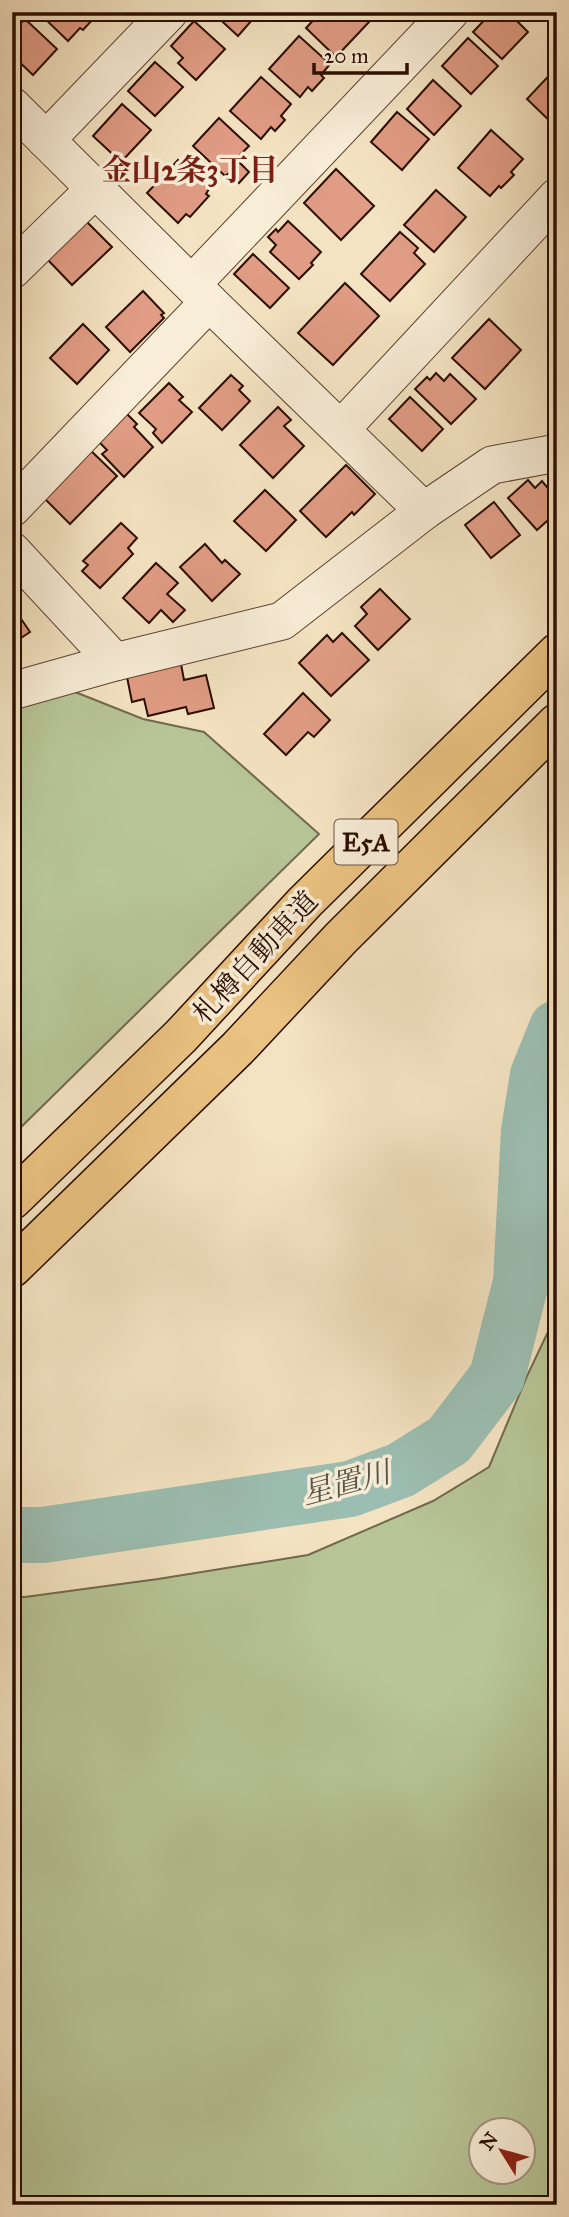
<svg xmlns="http://www.w3.org/2000/svg" width="569" height="2217" font-family="'IM FELL Great Primer','Noto Serif JP',serif">
	<rect width="100%" height="100%" fill="#f4e3c2"/>
	<filter id="stains"><feTurbulence type="fractalNoise" baseFrequency=".00286" numOctaves="4"/><feColorMatrix values="0 0 0 0 .2 0 0 0 0 .09 0 0 0 0 .02 0 0 0 .5 -.17"/></filter>
	<radialGradient id="worn" r=".72"><stop offset=".6" stop-color="#630" stop-opacity="0"/><stop offset="1" stop-color="#630" stop-opacity=".3"/></radialGradient>
	<g fill="#b7c597" stroke="#71694c" stroke-width="2" fill-rule="evenodd">
		<polygon points="60,686 143,719 204,732 319,834 12,1136 12,698"/>
		<path d="M557 1313V2205H12V1597H25L158 1579 308 1555 433 1501 489 1467 527 1376ZM482 2130H524V2172H482Z"/>
	</g>
	<g fill="none" stroke-linecap="round" stroke-linejoin="round">
		<polyline stroke="#9cbeb2" stroke-width="56" points="12,1535 43,1535 350,1489 401,1470 449,1440 497,1377 521,1282 529,1131 538,1075 557,1028"/>
	</g>
	<g fill="#e09c84" stroke="#2b0d00" stroke-width="2">
		<polygon points="38,12 88,12 94,18 83,30 80,28 68,41"/>
		<polygon points="212,12 259,12 238,36"/>
		<polygon points="321,12 358,12 369,22 336,57 306,28"/>
		<polygon points="492,12 508,12 528,32 502,59 473,32"/>
		<polygon points="25,19 57,49 33,75 12,55 12,32"/>
		<polygon points="194,21 225,49 196,80 178,63 183,58 171,46"/>
		<polygon points="299,36 330,64 321,75 324,78 312,91 308,87 300,97 269,69"/>
		<polygon points="468,38 498,66 471,94 442,66"/>
		<polygon points="155,62 183,87 155,116 128,91"/>
		<polygon points="557,67 557,124 555,126 527,99"/>
		<polygon points="261,77 291,104 281,116 285,120 275,131 271,127 261,139 230,111"/>
		<polygon points="433,80 461,106 434,135 407,109"/>
		<polygon points="122,104 151,130 121,162 93,136"/>
		<polygon points="397,112 429,139 402,170 371,142"/>
		<polygon points="219,118 249,146 236,159 249,172 239,183 229,173 225,176 193,146"/>
		<polygon points="491,130 523,159 511,172 514,175 501,188 499,186 490,196 458,168"/>
		<polygon points="178,160 209,189 206,194 209,196 190,217 186,214 178,223 147,193"/>
		<polygon points="336,169 374,206 341,240 304,203"/>
		<polygon points="436,190 466,217 434,252 404,225"/>
		<polygon points="288,221 321,252 311,263 313,265 299,279 270,252 276,245 268,237 276,229 278,232"/>
		<polygon points="87,222 112,247 72,285 47,259"/>
		<polygon points="400,232 418,248 414,253 425,264 390,301 361,274"/>
		<polygon points="253,254 289,288 270,308 234,274"/>
		<polygon points="345,283 379,316 333,365 298,333"/>
		<polygon points="143,291 164,313 161,315 164,318 130,352 106,327"/>
		<polygon points="489,319 521,350 485,389 452,358"/>
		<polygon points="83,324 109,350 77,384 50,358"/>
		<polygon points="436,373 444,381 450,374 476,399 451,424 415,389 427,377 430,380"/>
		<polygon points="231,375 243,386 239,390 250,401 222,430 199,408"/>
		<polygon points="169,383 183,397 179,400 192,412 162,443 153,433 156,429 139,413"/>
		<polygon points="410,397 443,429 422,451 389,419"/>
		<polygon points="278,407 291,420 284,426 304,446 273,478 240,445"/>
		<polygon points="124,411 137,424 134,427 153,447 124,477 102,454 107,450 96,439"/>
		<polygon points="84,444 117,476 70,524 38,492"/>
		<polygon points="346,465 375,494 354,515 352,512 326,537 300,511"/>
		<polygon points="528,480 535,488 542,481 551,492 557,486 557,512 537,530 508,498"/>
		<polygon points="265,490 296,520 266,551 234,521"/>
		<polygon points="494,502 520,535 491,558 465,525"/>
		<polygon points="121,523 137,538 128,548 133,554 100,588 82,571 88,565 83,561"/>
		<polygon points="205,544 222,563 225,560 240,574 212,601 180,567"/>
		<polygon points="156,563 178,583 167,594 185,610 173,622 161,610 149,623 123,598"/>
		<polygon points="380,589 410,619 378,650 355,626 367,614 361,607"/>
		<polygon points="15,610 30,632 12,644 12,612"/>
		<polygon points="342,633 369,660 331,696 299,663 327,635 333,642"/>
		<polygon points="181,664 184,680 206,675 214,708 188,714 186,707 148,716 144,699 132,702 127,677"/>
		<polygon points="303,693 330,720 314,737 308,732 286,755 264,734"/>
	</g>
	<g fill="none" stroke-linecap="round" stroke-linejoin="round">
		<g stroke="#5d4230" stroke-width="39">
			<g id="minor">
				<polyline points="12,106 209,302 424,511"/>
				<polyline points="46,140 169,12"/>
				<polyline points="12,270 95,189"/>
				<polyline points="192,284 450,12"/>
				<polyline points="341,429 557,197"/>
				<polyline points="12,508 209,302"/>
				<polyline points="12,551 115,662"/>
				<polyline points="12,691 115,662 282,621 424,511 492,465 557,453"/>
			</g>
		</g>
		<g stroke="#2b0d00" stroke-width="41">
			<g id="highway">
				<polyline points="12,1200 181,1036 305,902 557,653"/>
				<polyline points="12,1268 238,1048 341,938 557,723"/>
			</g>
		</g>
		<use href="#minor" stroke="#f8edd7" stroke-width="37"/>
		<use href="#highway" stroke="#eac281" stroke-width="38"/>
	</g>
	<g text-anchor="middle" dominant-baseline="central" stroke-width="7" stroke-linejoin="round" paint-order="stroke">
		<rect fill="#f8edd7" stroke="#685040" stroke-width="2" x="334.5" y="819.5" width="63" height="45" rx="5"/>
		<g font-size="26" font-weight="bold" fill="#2b0d00">
			<text x="366" y="842">E5A</text>
		</g>
		<g font-size="28" fill="#2b0d00" stroke="#f8edd7">
			<text transform="translate(255 957) rotate(-47)">札樽自動車道</text>
		</g>
		<g font-size="30" font-weight="bold" fill="#7a1f14" stroke="#f8edd7">
			<text x="190" y="170">金山2条3丁目</text>
		</g>
		<g font-size="30" font-style="italic" fill="#585447" stroke="#f8edd7">
			<text transform="translate(346 1483) rotate(-15)">星置川</text>
		</g>
	</g>
	<rect width="569" height="2217" fill="none" stroke="#f4e3c2" stroke-width="42"/>
	<rect x="14" y="14" width="541" height="2189" fill="none" stroke="#2b0d00" stroke-width="3.5"/>
	<rect x="21" y="21" width="527" height="2175" fill="none" stroke="#2b0d00" stroke-width="2"/>
	<g transform="translate(502 2151) rotate(307)"><circle r="33" fill="#f8edd7" stroke="#a69381" stroke-width="2"/>
	<path d="M0-5L12 26L0 18L-12 26Z" fill="#8f2418"/>
	<text y="-10" font-size="19" font-weight="bold" text-anchor="middle" fill="#2b0d00">N</text>
	</g>
	<path d="M314 63v10h93v-10" fill="none" stroke="#2b0d00" stroke-width="3.5"/>
	<text x="324" y="63" font-size="21" fill="#2b0d00" stroke="#f8edd7" stroke-width="5" paint-order="stroke">20 m</text>
	<rect width="100%" height="100%" filter="url(#stains)"/>
	<rect width="100%" height="100%" fill="url(#worn)"/>
</svg>
